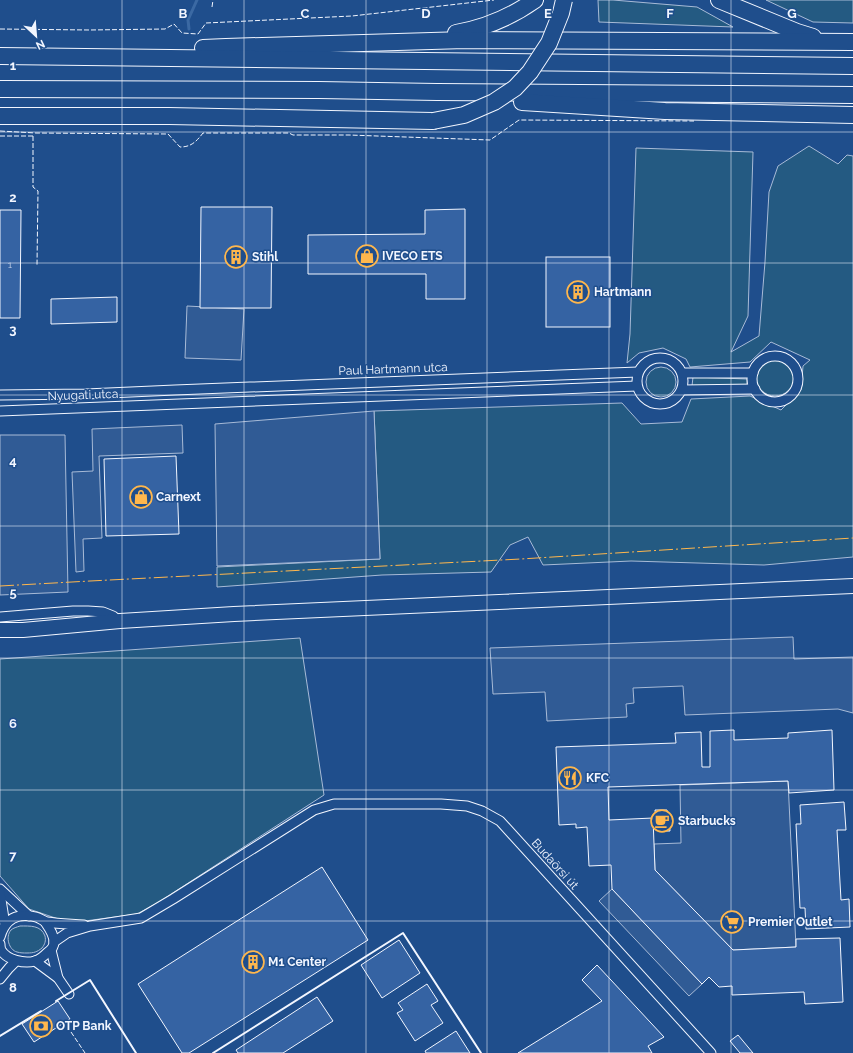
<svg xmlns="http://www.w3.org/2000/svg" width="853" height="1053" font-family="Raleway,sans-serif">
	<rect width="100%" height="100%" fill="#1f4e8c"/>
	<g fill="#245a82" stroke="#a8bbd7">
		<polygon points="598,0 613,0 697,7 733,27 599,22"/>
		<polygon points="766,0 853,0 853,23 813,22"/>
		<polygon points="809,146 838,164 847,155 853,156 853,557 764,565 631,561 543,565 528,537 510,545 491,572 382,575 217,587 217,567 380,559 374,411 622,403 641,424 682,422 691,399 750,396 781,410 801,390 803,366 810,360 771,342 750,362 690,367 686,359 663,348 639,353 627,363 630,334 636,148 753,152 748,316 731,352 759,336 765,262 769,192 778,166"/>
		<circle cx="775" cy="377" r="19"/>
		<circle cx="661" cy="382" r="15"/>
		<polygon points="693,377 747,379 747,386 692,386"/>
		<polygon points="300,638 324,795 159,902 137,914 70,923 29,909 0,876 0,659"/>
		<path d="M20 926C30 926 41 925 45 936 46 941 45 944 42 948 37 952 34 953 27 953 24 953 20 953 17 952 9 950 5 937 11 930 13 928 17 927 20 926Z"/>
	</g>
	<g fill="#305b95" stroke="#a8bbd7">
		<polygon points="187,306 244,309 241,360 185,358"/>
		<polygon points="374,411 380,559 217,566 215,424"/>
		<polygon points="182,425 183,453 99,456 102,538 83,539 84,571 76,572 72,472 93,471 92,429"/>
		<polygon points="0,435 65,435 68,592 0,595"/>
		<polygon points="793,637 794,659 853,657 853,713 838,709 685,715 683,686 633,688 634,703 626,704 627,717 547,721 545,692 493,694 490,648"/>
		<polygon points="788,781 796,947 733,950 655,870 654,844 681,843 680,785"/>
		<polygon points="612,889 702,984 689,996 599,901"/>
	</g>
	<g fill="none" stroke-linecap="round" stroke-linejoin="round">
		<polyline stroke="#3b69a3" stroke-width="3" points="189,29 188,20 197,0"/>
	</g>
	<g fill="#3563a3" stroke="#f2f6ff">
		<polygon points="201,207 272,207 271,308 200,308"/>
		<polygon points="465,209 465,299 426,299 426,274 308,274 308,235 425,234 425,210"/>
		<polygon points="0,210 21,210 20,318 0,318"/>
		<rect x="546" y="257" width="64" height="70"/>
		<polygon points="117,297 117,322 51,324 51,299"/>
		<polygon points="176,456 179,534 106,536 104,459"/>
		<polygon points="734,730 734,740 788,738 788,733 832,730 834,790 789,793 788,781 608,787 609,820 653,818 655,870 733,950 796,947 796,939 840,938 843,1002 805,1004 804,992 732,995 732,986 719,987 709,977 702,984 612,889 611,865 589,866 587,827 576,828 576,824 559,825 556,747 676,743 675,733 701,732 702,767 710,767 710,731"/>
		<polygon points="844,802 846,830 837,830 841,900 849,899 850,927 806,929 805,908 800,908 796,824 801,824 800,805"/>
		<polygon points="655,810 667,810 667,819 669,819 670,831 660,831 660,822 656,822"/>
		<polygon points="322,867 368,940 189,1053 182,1053 138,984"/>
		<polygon points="399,940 420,973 382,998 361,965"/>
		<polygon points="597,965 664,1037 648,1046 652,1053 518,1053 602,1001 582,980"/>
		<polygon points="427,984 438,1001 431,1005 443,1023 415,1041 397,1013 403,1010 398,1003"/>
		<polygon points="317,997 333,1021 283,1053 238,1053 236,1050"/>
		<polygon points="58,1001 70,1019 34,1042 22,1024"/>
		<polygon points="456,1031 470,1053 426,1053 425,1051"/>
		<polygon points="738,1035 753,1053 740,1053 730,1041"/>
	</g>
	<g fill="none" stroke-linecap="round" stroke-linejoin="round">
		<g stroke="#f2f6ff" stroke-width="11">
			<g id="street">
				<circle cx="775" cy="379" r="23"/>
				<circle cx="660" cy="381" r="23"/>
				<polyline points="682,373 753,373"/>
				<polyline points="682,390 755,389"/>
				<polyline points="0,395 86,394 175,390 638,372"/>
				<polyline points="0,411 637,386"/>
				<polyline points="0,617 73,611 88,611 103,612 113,616 119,621"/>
				<polyline points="0,889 29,916"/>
				<polyline points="0,893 5,925"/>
				<path d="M0 937C5 919 17 912 36 917 40 918 43 921 47 922 59 924 72 924 84 925"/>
				<polyline points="54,942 67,933 90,926 141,918 173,899 314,810 334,804 441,804 467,806 482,811 500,821 711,1053"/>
				<path d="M0 944C0 946 0 948 1 950 7 960 24 964 35 961 40 960 44 956 48 952 51 950 54 946 54 942 54 934 49 928 45 922"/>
				<polyline points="51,950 58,978"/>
				<polyline points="35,961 58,978 69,994"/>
				<polyline points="0,979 9,968 16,961"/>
			</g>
		</g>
		<g stroke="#f2f6ff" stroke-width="16">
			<polyline id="primary" points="0,630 23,630 120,621 234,614 853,586"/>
		</g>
		<g stroke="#f2f6ff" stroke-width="18">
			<g id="highway">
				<polyline points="719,0 797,32 813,37"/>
				<path d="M456 33C485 28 511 17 535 0"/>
				<polyline points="203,48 226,47 465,40 853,42"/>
				<polyline points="0,56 853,66"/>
				<polyline points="0,89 319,90 437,92 853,95"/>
				<polyline points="522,102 665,111 853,115"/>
				<polyline points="0,116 169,116 433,121"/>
			</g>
		</g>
		<use href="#street" stroke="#1f4e8c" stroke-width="9"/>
		<use href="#primary" stroke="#1f4e8c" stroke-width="14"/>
		<use href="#highway" stroke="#1f4e8c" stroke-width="16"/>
		<g stroke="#f2f6ff" stroke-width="18" stroke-linecap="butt">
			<polyline id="highway-bridge" points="433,121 464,115 494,102 515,88 530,72 549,43 561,13 564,0"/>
		</g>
		<use href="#highway-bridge" stroke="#1f4e8c" stroke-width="16"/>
		<g stroke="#f2f6ff" stroke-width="1" stroke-dasharray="5 2" stroke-linecap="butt">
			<polyline points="212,7 213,0"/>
			<polyline points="0,29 89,30 165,29 174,24 182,33 198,34 206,23 352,16 494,0"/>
			<path d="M0 131 36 133 168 134 180 147C191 147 196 142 203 133H289L293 135H349L490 140 519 120 694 121"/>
			<polyline points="0,136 34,136"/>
			<polyline points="33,136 33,187 38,191 37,265"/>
			<polyline points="71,1032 85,1053"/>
		</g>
		<g stroke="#f2f6ff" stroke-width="2">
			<polyline points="56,1001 90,980 136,1053"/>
			<polyline points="0,1036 41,1011"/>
			<polyline points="213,1053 403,933 481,1053"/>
		</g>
		<polyline stroke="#ffb74d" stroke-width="1" stroke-dasharray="14 3 2 3" stroke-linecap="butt" points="0,586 90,581 521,559 853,538"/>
	</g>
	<path fill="none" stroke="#f2f6ff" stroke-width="1" stroke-opacity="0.55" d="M122 0V1053M244 0V1053M366 0V1053M487 0V1053M609 0V1053M731 0V1053M0 132H853M0 263H853M0 395H853M0 526H853M0 658H853M0 790H853M0 921H853"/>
	<defs>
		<g id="shop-ring" transform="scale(1.15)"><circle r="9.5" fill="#1f4e8c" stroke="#ffb74d" stroke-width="1.5"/><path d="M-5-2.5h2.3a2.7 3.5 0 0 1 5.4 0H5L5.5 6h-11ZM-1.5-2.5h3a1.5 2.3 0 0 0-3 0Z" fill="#ffb74d"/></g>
		<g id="building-ring" transform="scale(1.15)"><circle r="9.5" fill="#1f4e8c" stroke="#ffb74d" stroke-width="1.5"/><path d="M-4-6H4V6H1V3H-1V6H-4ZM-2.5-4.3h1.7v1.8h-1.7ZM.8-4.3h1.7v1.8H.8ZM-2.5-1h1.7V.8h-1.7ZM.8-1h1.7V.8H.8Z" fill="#ffb74d"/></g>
		<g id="restaurant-ring" transform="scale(1.15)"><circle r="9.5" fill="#1f4e8c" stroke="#ffb74d" stroke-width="1.5"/><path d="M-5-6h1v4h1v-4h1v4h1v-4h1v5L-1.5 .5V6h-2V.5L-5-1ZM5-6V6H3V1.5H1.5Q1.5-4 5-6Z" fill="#ffb74d"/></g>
		<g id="cafe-ring" transform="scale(1.15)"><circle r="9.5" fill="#1f4e8c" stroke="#ffb74d" stroke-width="1.5"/><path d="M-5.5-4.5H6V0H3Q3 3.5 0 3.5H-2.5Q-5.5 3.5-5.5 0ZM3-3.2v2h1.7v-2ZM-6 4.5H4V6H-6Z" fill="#ffb74d"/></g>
		<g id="supermarket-ring" transform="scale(1.15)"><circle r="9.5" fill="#1f4e8c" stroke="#ffb74d" stroke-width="1.5"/><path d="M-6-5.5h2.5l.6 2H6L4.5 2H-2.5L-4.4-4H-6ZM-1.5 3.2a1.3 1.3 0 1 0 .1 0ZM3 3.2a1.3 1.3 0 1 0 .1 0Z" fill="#ffb74d"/></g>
		<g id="bank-ring" transform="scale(1.15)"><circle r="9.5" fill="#1f4e8c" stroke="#ffb74d" stroke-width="1.5"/><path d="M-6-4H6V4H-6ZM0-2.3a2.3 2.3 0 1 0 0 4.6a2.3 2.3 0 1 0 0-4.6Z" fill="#ffb74d"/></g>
	</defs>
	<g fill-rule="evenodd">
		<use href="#shop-ring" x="367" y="256"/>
		<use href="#building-ring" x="236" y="257"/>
		<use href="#building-ring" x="578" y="292"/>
		<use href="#shop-ring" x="141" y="497"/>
		<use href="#restaurant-ring" x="570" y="778"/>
		<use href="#cafe-ring" x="662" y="821"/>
		<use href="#supermarket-ring" x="732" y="922"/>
		<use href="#building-ring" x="253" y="962"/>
		<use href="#bank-ring" x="41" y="1026"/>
	</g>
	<g text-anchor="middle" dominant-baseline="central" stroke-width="3" stroke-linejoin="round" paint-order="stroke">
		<g font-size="10" fill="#c3d1e8">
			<text x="10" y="264">1</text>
		</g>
		<g font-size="12" font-weight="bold" fill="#f2f6ff" stroke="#1f4e8c" text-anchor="start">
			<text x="382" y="256">IVECO ETS</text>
			<text x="252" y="257">Stihl</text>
			<text x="594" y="292">Hartmann</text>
			<text x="156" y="497">Carnext</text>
			<text x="586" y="778">KFC</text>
			<text x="678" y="821">Starbucks</text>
			<text x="748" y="922">Premier Outlet</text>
			<text x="268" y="962">M1 Center</text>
			<text x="56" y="1026">OTP Bank</text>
		</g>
		<g font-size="12" fill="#f2f6ff" stroke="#1f4e8c">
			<text transform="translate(393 369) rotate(-2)">Paul Hartmann utca</text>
			<text transform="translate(83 395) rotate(-2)">Nyugati utca</text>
			<text transform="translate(555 864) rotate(48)">Budaörsi út</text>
		</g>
	</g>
	<g font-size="13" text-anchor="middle" font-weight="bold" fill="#f2f6ff" stroke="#1f4e8c" stroke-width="3" stroke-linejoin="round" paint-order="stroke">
		<text x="183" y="18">B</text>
		<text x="305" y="18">C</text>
		<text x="426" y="18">D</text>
		<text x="548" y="18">E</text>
		<text x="670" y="18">F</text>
		<text x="792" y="18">G</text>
		<text x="13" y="70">1</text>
		<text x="13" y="202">2</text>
		<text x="13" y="334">3</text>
		<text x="13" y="465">4</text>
		<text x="13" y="597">5</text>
		<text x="13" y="728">6</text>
		<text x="13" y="860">7</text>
		<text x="13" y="992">8</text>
	</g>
	<g transform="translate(36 36) rotate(154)" stroke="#1f4e8c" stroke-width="3" paint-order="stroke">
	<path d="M0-3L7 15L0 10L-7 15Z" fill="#f2f6ff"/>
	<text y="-6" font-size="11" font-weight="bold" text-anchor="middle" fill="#f2f6ff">N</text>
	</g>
</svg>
